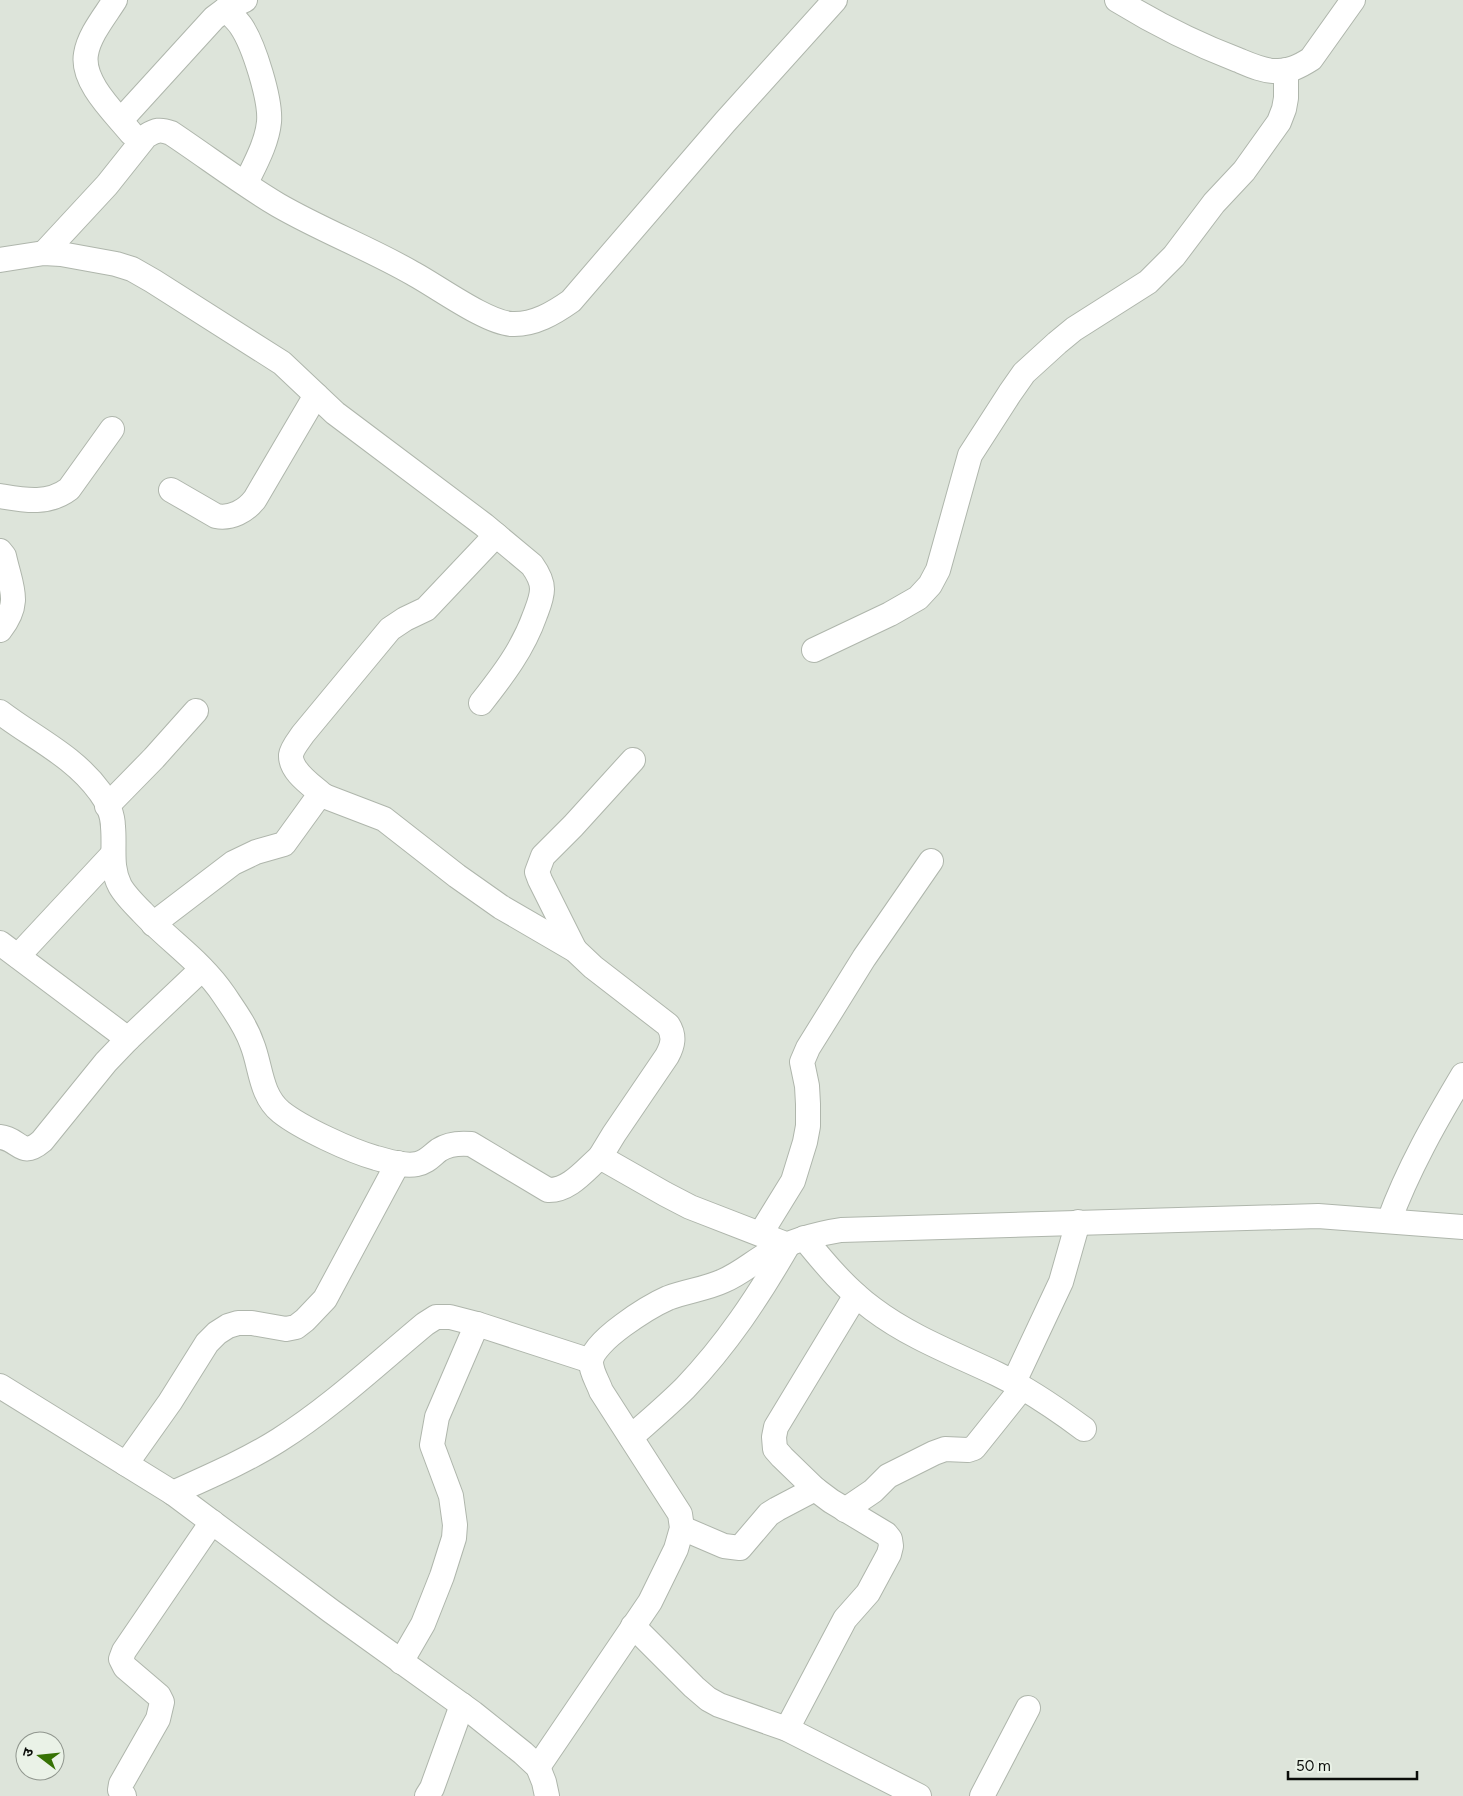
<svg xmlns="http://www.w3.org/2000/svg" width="1463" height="1796" font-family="Figtree,'Noto Sans Devanagari',sans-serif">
	<rect width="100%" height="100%" fill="#dde4da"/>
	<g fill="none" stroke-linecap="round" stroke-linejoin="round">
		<g stroke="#afb6ac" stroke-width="26">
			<g id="minor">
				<path d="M115 0C105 16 89 35 86 54 81 82 115 113 131 133"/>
				<path d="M1117 0C1156 24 1196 44 1238 60 1250 65 1263 71 1275 71 1289 72 1300 66 1311 59L1353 0"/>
				<path d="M226 9C231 15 237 20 241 26 254 45 271 100 269 122 267 143 255 164 246 183"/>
				<polyline points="121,120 214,18 226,9 245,0"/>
				<path d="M44 253 107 185 146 136C156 130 160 129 171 133 207 157 241 183 278 205 323 231 371 249 414 274 438 287 487 323 512 324 534 325 554 313 571 301L725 122 835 0"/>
				<path d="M0 260 44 253 61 254 116 264 132 269 153 281 282 363 335 413 484 525 532 565C537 572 542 580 542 589 542 598 538 607 535 615 523 649 503 675 481 703"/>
				<path d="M171 490 216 516C231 519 246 511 255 499L316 395"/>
				<path d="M0 496C24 500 48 505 69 489L112 429"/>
				<path d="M0 551 4 556C11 588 22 602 0 630"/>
				<polyline points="814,650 890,614 918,598 930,585 938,570 970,455 1010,393 1024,373 1057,343 1074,329 1148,282 1174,256 1214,203 1244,171 1279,122 1284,109 1286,98 1286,70"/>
				<path d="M0 712C34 738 74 756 100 792 107 801 113 815 113 827 115 847 110 867 120 886 125 895 134 904 142 912 168 940 202 962 224 995 234 1010 246 1026 252 1044 261 1066 260 1095 281 1112 301 1128 351 1151 376 1158 388 1161 404 1167 417 1164 427 1162 431 1156 439 1150 448 1144 460 1143 471 1144L548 1190C569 1191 585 1170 600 1157L665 1194 690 1207 788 1245C758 1297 727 1344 685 1388 668 1405 649 1421 631 1437"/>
				<path d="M324 796C313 786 290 772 291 755 292 748 299 740 303 734L390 629 405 619 426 609 496 535"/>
				<polyline points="107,806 154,758 196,711"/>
				<path d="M153 924 233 863 256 852 284 844 318 797 324 796 384 819 457 876 501 907 575 950 593 967 668 1025C675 1036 673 1045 667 1056L614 1134 600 1157"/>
				<polyline points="0,943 128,1039"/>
				<polyline points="575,950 540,880 537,872 543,856 573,826 633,760"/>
				<polyline points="18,956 113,854"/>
				<path d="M0 1137C20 1139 21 1159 42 1141L106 1062 128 1039 202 969"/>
				<path d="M1389 1221C1408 1169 1435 1122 1463 1075"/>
				<polyline points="761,1233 793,1181 805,1142 808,1126 808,1104 807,1086 802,1062 808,1048 864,958 931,861"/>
				<path d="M804 1238C825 1264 846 1289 873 1309 910 1337 955 1354 997 1374 1028 1389 1057 1409 1084 1429"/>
				<polyline points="1014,1382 1061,1282 1078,1222"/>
				<polyline points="0,1386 173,1493 331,1611 473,1713 523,1753 538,1767 544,1782 547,1796"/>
				<polyline points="126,1464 170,1402 207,1343 217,1333 228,1326 238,1323 252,1323 286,1329 296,1327 305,1320 325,1299 398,1163"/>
				<path d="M173 1493C208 1477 246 1461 279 1440 330 1408 378 1363 425 1324L436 1317H450L477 1324 591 1361"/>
				<polyline points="845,1510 873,1491 888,1476 934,1453 945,1449 968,1450 974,1448 1022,1388"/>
				<polyline points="682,1528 724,1546 740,1548 769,1514 777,1509 815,1489"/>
				<polyline points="633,1626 694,1687 708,1699 719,1705 787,1729 919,1796"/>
				<polyline points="401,1662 423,1624 442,1576 454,1538 455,1525 451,1496 432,1445 437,1417 477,1324"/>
				<polyline points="787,1729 845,1619 868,1593 889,1554 891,1546 890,1539 886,1534 831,1501 815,1489 782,1457 775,1449 774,1437 776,1427 856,1295"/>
				<path d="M538 1767 650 1602 676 1549 682 1528 680 1514 601 1391C598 1382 591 1372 591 1362 592 1341 650 1306 668 1298 686 1291 706 1289 723 1281 740 1274 753 1262 769 1253 791 1241 815 1234 841 1230L1318 1216 1463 1227"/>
				<polyline points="124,1796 120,1790 121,1784 158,1719 162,1702 159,1696 125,1667 121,1659 124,1651 212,1522"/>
				<polyline points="427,1796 432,1788 462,1705"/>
				<polyline points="982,1796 1028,1708"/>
			</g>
		</g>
		<use href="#minor" stroke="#fff" stroke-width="24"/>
	</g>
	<g transform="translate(40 1756) rotate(286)"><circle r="24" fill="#eaf2e7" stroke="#90968e"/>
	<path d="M0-4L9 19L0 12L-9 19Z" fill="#367204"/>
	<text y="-8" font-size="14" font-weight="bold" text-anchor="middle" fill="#0a0c09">उ</text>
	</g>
	<path d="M1288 1771v8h129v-8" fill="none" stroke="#0a0c09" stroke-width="2.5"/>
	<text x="1296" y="1771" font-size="15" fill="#0a0c09" stroke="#eaf2e7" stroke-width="4" paint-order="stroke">50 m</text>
</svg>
